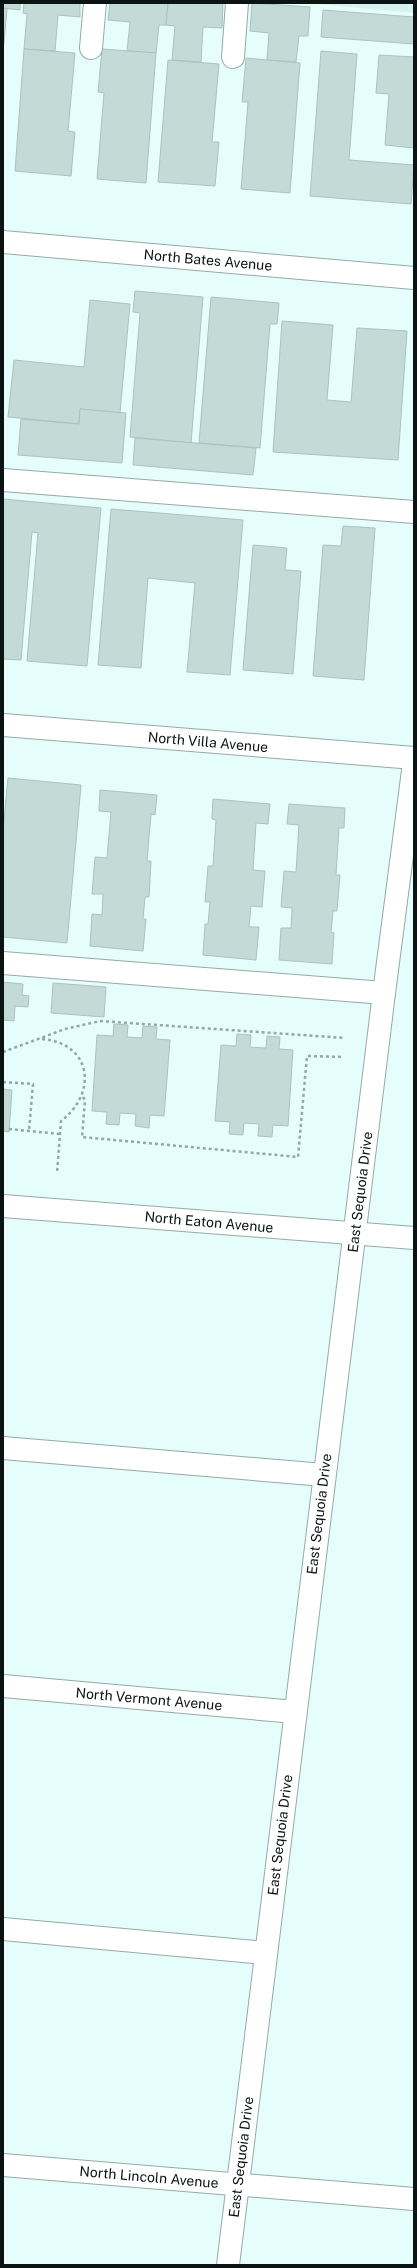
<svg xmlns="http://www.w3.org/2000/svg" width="417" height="2268" font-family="'Public Sans',sans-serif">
	<rect width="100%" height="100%" fill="#e6fefb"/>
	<polygon fill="#d3f4f0" points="304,3 414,3 414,13"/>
	<g fill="#c3dad7" stroke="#abc2bf">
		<polygon points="3,3 20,3 20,10 3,8"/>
		<polygon points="24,3 80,3 80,17 58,15 55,51 24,49 27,14 23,13"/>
		<polygon points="110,3 168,3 166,25 159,25 156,53 127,51 130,22 108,20"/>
		<polygon points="168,3 223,3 222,28 203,27 201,62 172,60 175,26 166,25"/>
		<polygon points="252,3 310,7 308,36 299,36 296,62 267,60 269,33 250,31"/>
		<polygon points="3,8 7,9 3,53"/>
		<polygon points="323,10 414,17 414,44 321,37"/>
		<polygon points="24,49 75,53 68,131 75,132 71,176 15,171"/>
		<polygon points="102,49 156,53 146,183 97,179 104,93 98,92"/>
		<polygon points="321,51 357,54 349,160 414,165 411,204 310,196"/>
		<polygon points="379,55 414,57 414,148 385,145 389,94 376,93"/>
		<polygon points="246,58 300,63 290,193 241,189 248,102 242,102"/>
		<polygon points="168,60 219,64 212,142 219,142 215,186 158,182"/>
		<polygon points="135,291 203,297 191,443 130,437 140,313 133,312"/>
		<polygon points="211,297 279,303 277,324 270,324 260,448 199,443"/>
		<polygon points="90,300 130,304 120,413 80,409 79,424 8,417 14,360 84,367"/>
		<polygon points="282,321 333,325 327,400 351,402 357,328 407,331 398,460 273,452"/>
		<polygon points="80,409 126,413 122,463 18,455 21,419 79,424"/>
		<polygon points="135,438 256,448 253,475 133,465"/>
		<polygon points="3,499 101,508 87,666 27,661 38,533 32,532 21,660 3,659"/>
		<polygon points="111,509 243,520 230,675 187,672 195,583 148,578 141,668 98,665"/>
		<polygon points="343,526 375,528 364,680 313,676 323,545 341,546"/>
		<polygon points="253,545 287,548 285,570 301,571 293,674 243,670"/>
		<polygon points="8,778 81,785 67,943 3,937 3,830"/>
		<polygon points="100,790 157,795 155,815 151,814 147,861 151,861 149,897 145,897 143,919 146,919 143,951 90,946 92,914 102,915 103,894 92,894 95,857 107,858 111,812 99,811"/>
		<polygon points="213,799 270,804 268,824 256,823 253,870 265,871 262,907 251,906 249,927 259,927 256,960 203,955 205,924 208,924 210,902 205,902 208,866 213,866 216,820 212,819"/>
		<polygon points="289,804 345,808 344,828 339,828 336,875 340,875 337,911 333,911 331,932 334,933 332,964 279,960 281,928 291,928 292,908 281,907 284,871 296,872 299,825 287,824"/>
		<polygon points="3,982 23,984 22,995 29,996 28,1007 15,1006 14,1021 3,1020"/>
		<polygon points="53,983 106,987 104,1017 51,1013"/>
		<polygon points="114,1024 128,1025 127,1037 142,1038 143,1026 157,1027 156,1039 170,1040 164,1116 150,1115 149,1128 135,1126 136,1114 120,1113 119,1125 106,1124 107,1112 92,1111 97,1035 113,1036"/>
		<polygon points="237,1034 251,1035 250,1047 266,1048 267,1036 280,1037 279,1049 293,1050 288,1126 273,1125 272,1137 258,1136 259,1124 244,1123 243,1135 229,1134 230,1122 215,1121 221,1045 236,1046"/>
		<polygon points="3,1089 12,1090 9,1132 3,1131"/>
	</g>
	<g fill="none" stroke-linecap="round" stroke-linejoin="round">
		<g stroke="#94aaa7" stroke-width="24">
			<g id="minor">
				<polyline points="91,48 95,3"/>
				<polyline points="233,57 237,3"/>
				<polyline points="3,242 414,278"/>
				<polyline points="3,480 414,512"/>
				<polyline points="3,725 414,758"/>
				<polyline points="3,963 384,993"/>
				<polyline points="3,1206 414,1238"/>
				<polyline points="3,1448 324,1475"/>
				<polyline points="3,1686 295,1712"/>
				<polyline points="3,1929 266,1953"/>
				<polyline points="3,2165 414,2199"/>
				<polyline points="228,2265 384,993 414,763"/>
			</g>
		</g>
		<g stroke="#95a7a4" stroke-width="2.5" stroke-dasharray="3 3" stroke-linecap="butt">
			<path d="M42 1039C92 1043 98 1093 61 1121L57 1173"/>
			<polyline points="3,1052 65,1029 100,1021 345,1038"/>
			<polyline points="3,1082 33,1084 29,1131"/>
			<polyline points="83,1097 85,1100 82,1137 298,1157 307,1056 343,1057"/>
			<polyline points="9,1129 60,1134"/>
		</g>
		<use href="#minor" stroke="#fff" stroke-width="22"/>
	</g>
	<g text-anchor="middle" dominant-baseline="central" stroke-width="3" stroke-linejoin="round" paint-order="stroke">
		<g font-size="14" fill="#0c1413" stroke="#fff">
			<text transform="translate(208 260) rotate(5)">North Bates Avenue</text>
			<text transform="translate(208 742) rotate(5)">North Villa Avenue</text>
			<text transform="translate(360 1192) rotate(-83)">East Sequoia Drive</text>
			<text transform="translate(209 1222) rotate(5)">North Eaton Avenue</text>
			<text transform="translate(319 1514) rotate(-83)">East Sequoia Drive</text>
			<text transform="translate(149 1699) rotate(5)">North Vermont Avenue</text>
			<text transform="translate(280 1835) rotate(-83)">East Sequoia Drive</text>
			<text transform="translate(241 2157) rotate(-83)">East Sequoia Drive</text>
			<text transform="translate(149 2177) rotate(5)">North Lincoln Avenue</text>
		</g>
	</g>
	<rect width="417" height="2268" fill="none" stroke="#0c1413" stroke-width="8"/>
</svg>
